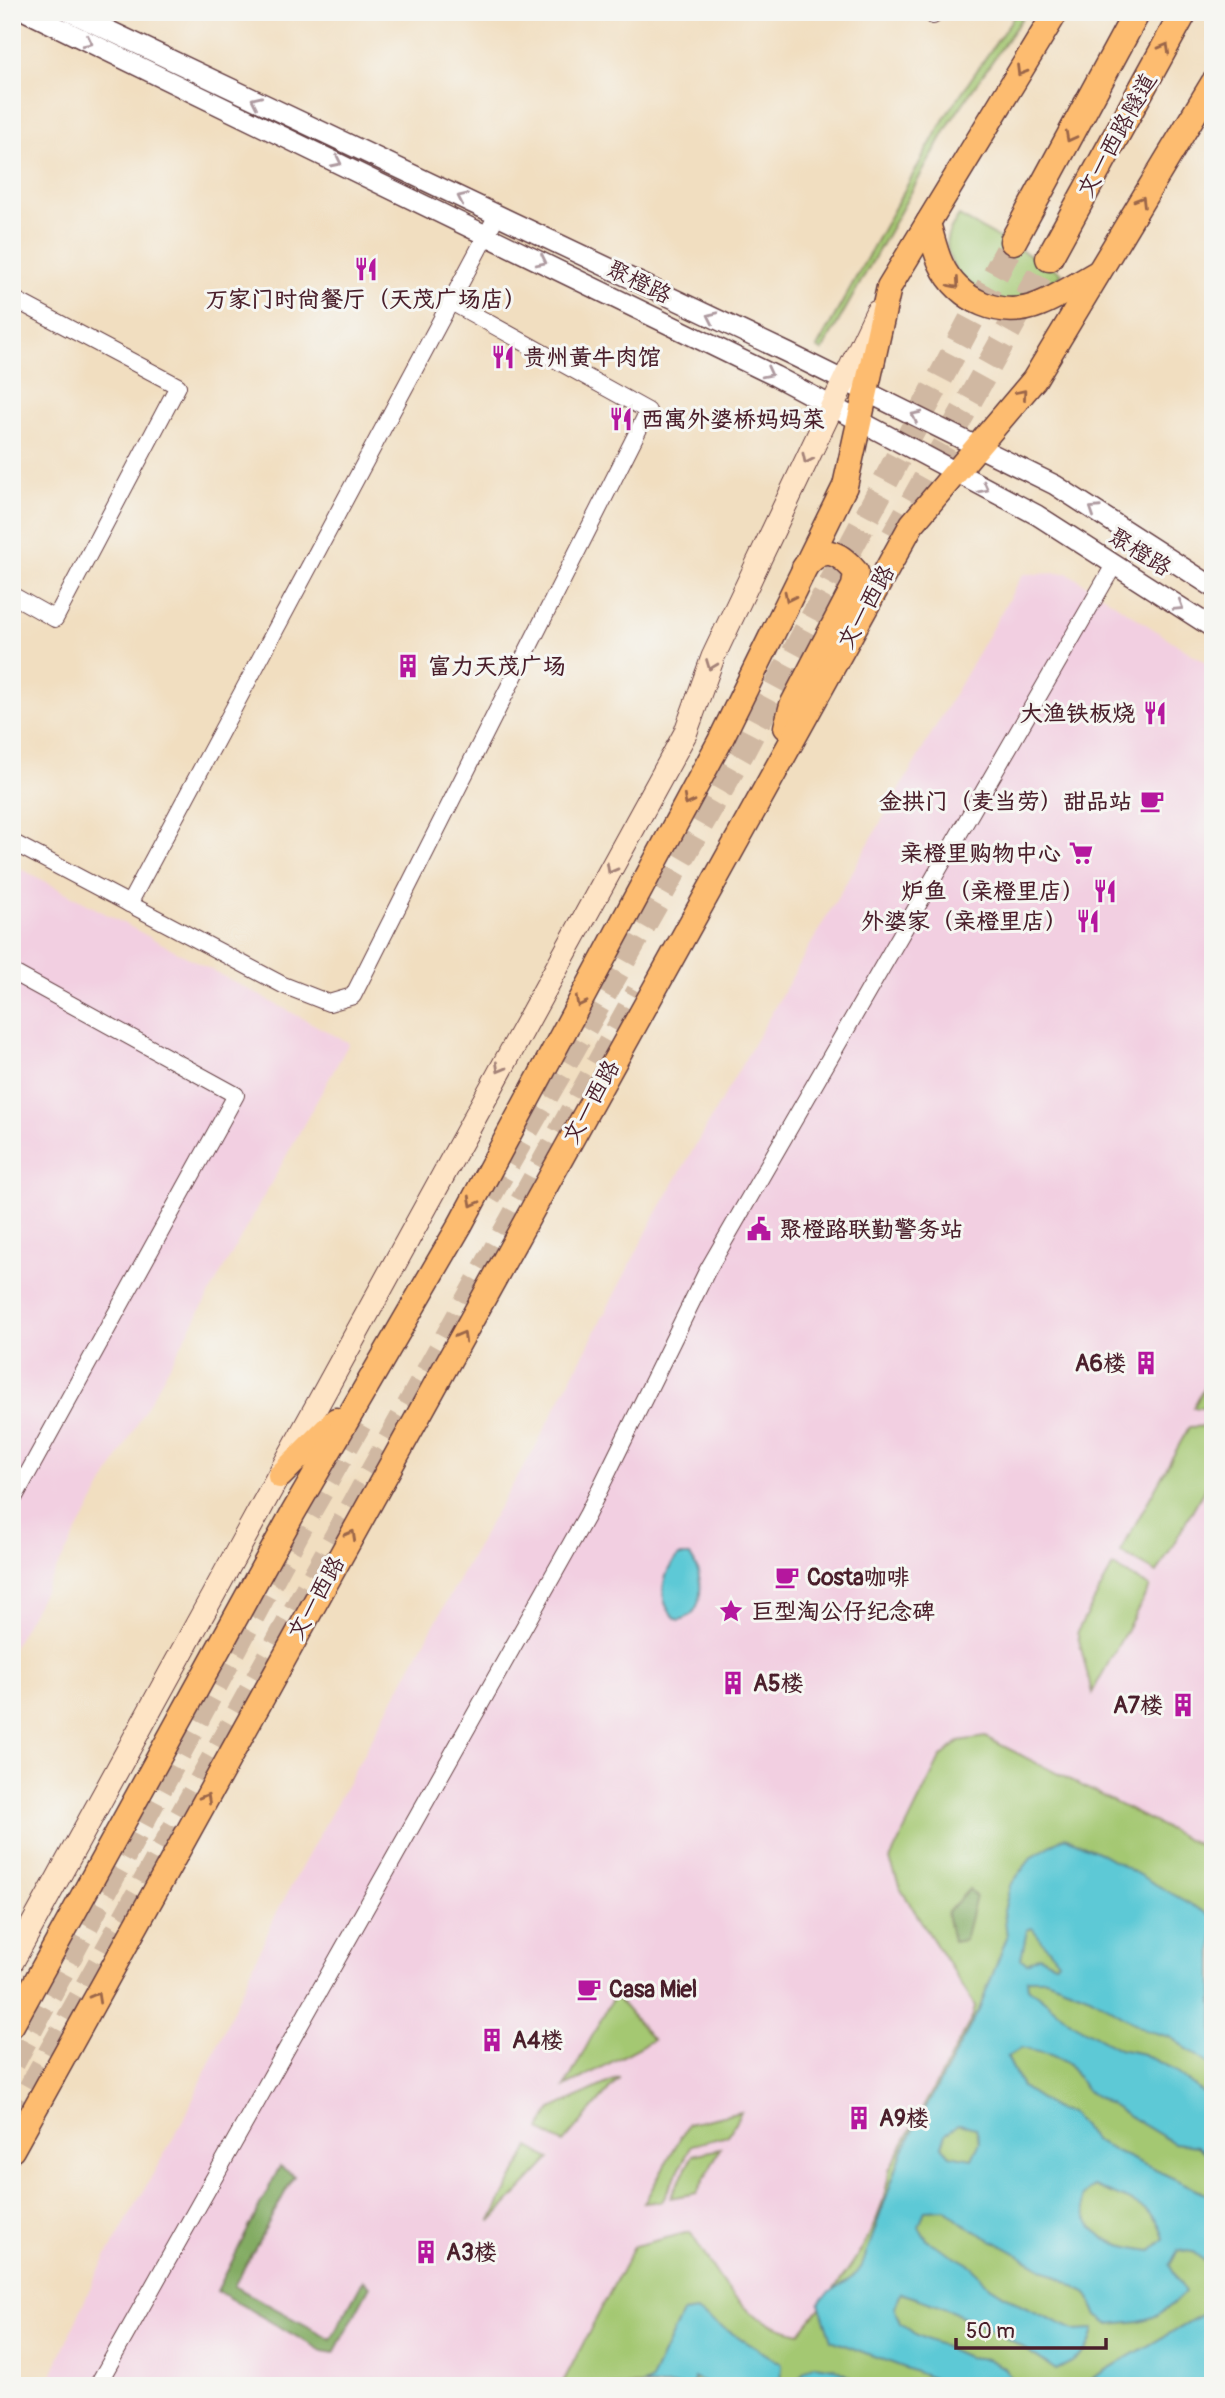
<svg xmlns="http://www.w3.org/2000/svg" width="1225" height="2398" font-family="Pangolin,'LXGW WenKai TC',sans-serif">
	<rect width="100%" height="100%" fill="#f6f6f2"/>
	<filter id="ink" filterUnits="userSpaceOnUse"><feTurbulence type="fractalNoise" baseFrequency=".0143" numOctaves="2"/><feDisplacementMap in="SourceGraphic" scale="14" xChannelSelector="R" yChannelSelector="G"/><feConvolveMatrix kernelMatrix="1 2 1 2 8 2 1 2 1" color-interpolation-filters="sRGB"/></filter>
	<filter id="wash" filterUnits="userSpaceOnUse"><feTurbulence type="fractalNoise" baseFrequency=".00686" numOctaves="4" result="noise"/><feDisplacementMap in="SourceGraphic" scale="28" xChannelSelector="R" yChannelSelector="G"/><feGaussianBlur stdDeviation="1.57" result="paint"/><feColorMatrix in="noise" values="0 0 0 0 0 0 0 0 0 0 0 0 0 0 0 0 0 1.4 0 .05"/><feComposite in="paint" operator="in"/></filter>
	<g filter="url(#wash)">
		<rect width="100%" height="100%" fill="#f1dec0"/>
		<g fill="#f2cfe1">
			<polygon points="1068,573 1213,668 1213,2386 47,2386 95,2277 186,2115 277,1912 493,1517 535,1448 655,1216 1023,574"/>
			<polygon points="12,864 349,1043 12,1649"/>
		</g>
		<g fill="#a4c872" stroke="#77744e" stroke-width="2">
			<polygon points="1017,12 1026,12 951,121 822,351 817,348 945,117"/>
			<path d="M959 216 1062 273C1050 285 1039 296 1022 301 987 310 946 276 947 240 947 232 955 223 959 216Z"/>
			<polygon points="1213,1371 1213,1408 1193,1408"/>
			<polygon points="1213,1426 1213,1474 1157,1573 1120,1552 1189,1427"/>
			<polygon points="1113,1566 1150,1587 1092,1693 1077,1632"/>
			<path d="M985 1737 1213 1852V2308L1079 2386H561L634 2246 690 2232C722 2281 737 2320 800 2333 838 2284 883 2234 889 2170L972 2018 975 2006 900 1888 890 1860 940 1758 959 1741Z"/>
			<polygon points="614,1995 653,2040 565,2087"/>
			<polygon points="620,2077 563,2143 540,2130 552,2109"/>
			<polygon points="741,2112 728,2136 692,2145 662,2201 644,2203 688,2124"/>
			<polygon points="529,2147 550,2159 490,2222"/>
			<polygon points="720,2149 697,2193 670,2198 693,2155"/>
		</g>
		<g fill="#83ac64" stroke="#666648" stroke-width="2">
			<polygon points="969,1889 976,1896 965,1940 953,1942 947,1913"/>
			<polygon points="280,2166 294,2176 234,2286 331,2339 363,2280 370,2286 334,2353 322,2351 217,2291"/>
		</g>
		<g fill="#5dc9d6" stroke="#547480" stroke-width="2" fill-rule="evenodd">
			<path d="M679 1556H690C704 1573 707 1617 678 1620 656 1604 661 1573 679 1556Z"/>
			<path d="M1065 1837 1102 1854 1213 1917V2067L1170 2037 1145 2030 1090 1996 1046 1979H1027L1028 1987 1074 2024 1119 2049 1143 2054 1171 2068 1213 2101V2159L1197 2146 1174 2143 1086 2090 1069 2064 1051 2055 1021 2048 1007 2057 1022 2087 1055 2109 1071 2113 1096 2142 1213 2197V2268L1193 2252 1178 2250 1170 2265 1185 2292C1154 2322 1152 2320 1108 2324L1097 2316 1087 2293 961 2223 945 2209 925 2210 919 2227 928 2241 972 2266 984 2282 1022 2306 1074 2330 1094 2329C1089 2355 1079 2359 1056 2370 1008 2336 956 2309 900 2293L894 2307 900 2323 915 2334 967 2357 987 2359 1005 2368 1014 2384 953 2386 831 2340 819 2303C832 2286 852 2283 862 2266L903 2150 979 2010 1007 1937 1004 1911 1010 1886 1032 1857ZM1032 1928 1058 1961 1055 1963 1039 1956 1027 1963 1021 1959 1027 1930ZM959 2124 976 2128 980 2142 972 2159 950 2155 942 2146 946 2133ZM1094 2186C1122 2199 1158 2205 1164 2239L1151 2251C1114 2246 1086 2239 1082 2197Z"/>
			<polygon points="1213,2308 1213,2384 1079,2386"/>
			<polygon points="696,2311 782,2364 781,2386 714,2386 694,2378 693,2386 641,2386 650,2382 682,2313"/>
			<polygon points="815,2365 834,2368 865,2386 795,2386 803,2372"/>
		</g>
	</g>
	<g filter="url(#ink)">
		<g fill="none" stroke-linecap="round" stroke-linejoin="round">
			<g stroke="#d0b8a2" stroke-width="26" stroke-dasharray="26 13" stroke-linecap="butt">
				<polyline points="894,536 1049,258"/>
				<polyline points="488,1197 743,750 1013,241"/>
				<polyline points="12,2063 298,1530 363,1416"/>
				<polyline points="12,2123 639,992"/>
			</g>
			<g stroke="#633c41" stroke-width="18">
				<g id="minor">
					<polyline points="933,16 938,12"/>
					<polyline points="12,298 178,386 55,619 12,595"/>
					<polyline points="12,842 283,985 329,1003 353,996 648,411 451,302"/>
					<polyline points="129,904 497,215"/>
					<polyline points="12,972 236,1095 12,1502"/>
					<polyline points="97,2386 587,1515 707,1271 1114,565"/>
				</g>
			</g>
			<g stroke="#633c41" stroke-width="22">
				<g id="tertiary">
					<polyline points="27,12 775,376 1037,515 1213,628"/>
					<polyline points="70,12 788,353 1055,485 1213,587"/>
				</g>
			</g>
			<g stroke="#633c41" stroke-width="25">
				<path id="secondary" d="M12 1962C237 1553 459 1143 685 734L713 657 877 312"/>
			</g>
			<g stroke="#633c41" stroke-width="27">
				<g id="primary">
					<path d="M928 223C932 236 935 251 941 264 958 301 1002 320 1040 304 1060 296 1079 283 1097 273"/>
					<path d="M786 727 792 705 854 586 856 572C838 551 823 544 804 568"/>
					<polyline points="280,1476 336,1420"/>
					<polyline points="12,2025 293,1513 459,1227 719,743 845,486 889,287 1056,12"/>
					<polyline points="12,2150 912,524 1034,380 1213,83"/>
				</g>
			</g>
			<g stroke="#633c41" stroke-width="29">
				<g id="trunk">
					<polyline points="1013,241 1137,12"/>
					<polyline points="1049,258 1184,12"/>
				</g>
			</g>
			<use href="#minor" stroke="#fff" stroke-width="16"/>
			<use href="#tertiary" stroke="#fff" stroke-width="19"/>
			<use href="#secondary" stroke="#fee4c5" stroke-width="23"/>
			<use href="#primary" stroke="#fdbc6f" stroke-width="24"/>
			<use href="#trunk" stroke="#fdbc6f" stroke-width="26"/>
		</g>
		<defs><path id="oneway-chevron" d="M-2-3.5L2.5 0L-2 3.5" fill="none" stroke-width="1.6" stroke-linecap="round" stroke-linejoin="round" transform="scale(1.75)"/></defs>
		<g stroke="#ae9aa0">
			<use href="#oneway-chevron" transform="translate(88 42) rotate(26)"/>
			<use href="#oneway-chevron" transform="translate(256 101) rotate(-155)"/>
			<use href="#oneway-chevron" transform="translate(337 162) rotate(26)"/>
			<use href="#oneway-chevron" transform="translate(462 198) rotate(-155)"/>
			<use href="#oneway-chevron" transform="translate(542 261) rotate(26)"/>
			<use href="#oneway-chevron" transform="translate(712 317) rotate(-155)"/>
			<use href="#oneway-chevron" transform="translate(768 373) rotate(27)"/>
			<use href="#oneway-chevron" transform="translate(916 416) rotate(-154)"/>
			<use href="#oneway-chevron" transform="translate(984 488) rotate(28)"/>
			<use href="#oneway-chevron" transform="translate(1094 510) rotate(-147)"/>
			<use href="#oneway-chevron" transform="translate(1179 606) rotate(32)"/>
		</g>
		<g stroke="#9b664a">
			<use href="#oneway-chevron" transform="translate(1165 48) rotate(-61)"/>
			<use href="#oneway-chevron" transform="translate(1021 71) rotate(121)"/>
			<use href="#oneway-chevron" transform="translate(1070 137) rotate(118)"/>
			<use href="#oneway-chevron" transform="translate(1141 201) rotate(-59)"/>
			<use href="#oneway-chevron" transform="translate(955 284) rotate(49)"/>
			<use href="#oneway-chevron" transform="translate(1022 394) rotate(-50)"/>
			<use href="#oneway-chevron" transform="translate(789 597) rotate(116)"/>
			<use href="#oneway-chevron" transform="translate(688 801) rotate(118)"/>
			<use href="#oneway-chevron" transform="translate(580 1002) rotate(118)"/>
			<use href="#oneway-chevron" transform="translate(473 1202) rotate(118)"/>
			<use href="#oneway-chevron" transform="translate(462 1336) rotate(-61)"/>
			<use href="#oneway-chevron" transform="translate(351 1535) rotate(-61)"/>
			<use href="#oneway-chevron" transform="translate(206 1798) rotate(-61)"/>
			<use href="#oneway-chevron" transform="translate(96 1997) rotate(-61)"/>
		</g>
		<g stroke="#a48278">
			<use href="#oneway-chevron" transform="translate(807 459) rotate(115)"/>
			<use href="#oneway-chevron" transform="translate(711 665) rotate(111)"/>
			<use href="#oneway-chevron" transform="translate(611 869) rotate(119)"/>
			<use href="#oneway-chevron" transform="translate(500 1068) rotate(119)"/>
		</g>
	</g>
	<defs>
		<g id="restaurant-bare" transform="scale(1.89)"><path d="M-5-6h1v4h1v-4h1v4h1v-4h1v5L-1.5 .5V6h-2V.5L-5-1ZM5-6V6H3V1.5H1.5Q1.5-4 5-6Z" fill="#b5179e" stroke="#f6f6f2" stroke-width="2.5" paint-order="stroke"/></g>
		<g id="building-bare" transform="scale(1.89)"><path d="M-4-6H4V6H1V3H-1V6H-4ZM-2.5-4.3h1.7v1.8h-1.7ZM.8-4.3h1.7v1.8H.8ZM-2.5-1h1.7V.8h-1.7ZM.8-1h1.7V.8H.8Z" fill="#b5179e" stroke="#f6f6f2" stroke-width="2.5" paint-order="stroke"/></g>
		<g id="cafe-bare" transform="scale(1.89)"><path d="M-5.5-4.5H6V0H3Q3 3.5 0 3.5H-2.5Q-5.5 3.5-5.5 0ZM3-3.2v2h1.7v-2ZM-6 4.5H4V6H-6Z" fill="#b5179e" stroke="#f6f6f2" stroke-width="2.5" paint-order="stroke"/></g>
		<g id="supermarket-bare" transform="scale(1.89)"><path d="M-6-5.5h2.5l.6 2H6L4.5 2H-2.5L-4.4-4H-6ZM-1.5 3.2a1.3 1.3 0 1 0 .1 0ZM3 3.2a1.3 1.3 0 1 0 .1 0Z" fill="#b5179e" stroke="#f6f6f2" stroke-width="2.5" paint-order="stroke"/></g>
		<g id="civic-bare" transform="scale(1.89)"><path d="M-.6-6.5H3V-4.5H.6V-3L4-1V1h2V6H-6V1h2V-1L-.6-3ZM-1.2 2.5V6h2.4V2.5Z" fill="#b5179e" stroke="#f6f6f2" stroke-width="2.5" paint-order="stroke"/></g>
		<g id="sight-bare" transform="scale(1.89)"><path d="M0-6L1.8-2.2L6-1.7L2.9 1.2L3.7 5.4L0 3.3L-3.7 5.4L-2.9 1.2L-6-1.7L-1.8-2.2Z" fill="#b5179e" stroke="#f6f6f2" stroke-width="2.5" paint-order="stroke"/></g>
	</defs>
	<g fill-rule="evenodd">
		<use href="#restaurant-bare" x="366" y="269"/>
		<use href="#restaurant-bare" x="503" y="357"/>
		<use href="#restaurant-bare" x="621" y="419"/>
		<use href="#building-bare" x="408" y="666"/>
		<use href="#restaurant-bare" x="1155" y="713"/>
		<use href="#cafe-bare" x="1152" y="801"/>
		<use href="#supermarket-bare" x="1081" y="853"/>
		<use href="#restaurant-bare" x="1105" y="891"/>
		<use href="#restaurant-bare" x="1088" y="921"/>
		<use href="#civic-bare" x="759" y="1229"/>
		<use href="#building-bare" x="1146" y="1363"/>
		<use href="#cafe-bare" x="787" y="1577"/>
		<use href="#sight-bare" x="731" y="1611"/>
		<use href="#building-bare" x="733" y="1683"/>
		<use href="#building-bare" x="1183" y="1705"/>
		<use href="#cafe-bare" x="589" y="1989"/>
		<use href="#building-bare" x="492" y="2040"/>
		<use href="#building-bare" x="859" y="2118"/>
		<use href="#building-bare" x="426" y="2252"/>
	</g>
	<g text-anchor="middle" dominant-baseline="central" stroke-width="6" stroke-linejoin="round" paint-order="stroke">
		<g font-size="23" fill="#4a1f2b" stroke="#f6f6f2">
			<text transform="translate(1117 135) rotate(-61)">文一西路隧道</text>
			<text transform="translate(639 282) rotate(26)">聚橙路</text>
			<text transform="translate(1140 552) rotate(32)">聚橙路</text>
			<text transform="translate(866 607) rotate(-61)">文一西路</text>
			<text transform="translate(591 1102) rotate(-61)">文一西路</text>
			<text transform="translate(316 1598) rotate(-61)">文一西路</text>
		</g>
		<g font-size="23" font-weight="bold" fill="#4a1f2b" stroke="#f6f6f2" text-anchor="start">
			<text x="366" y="299" text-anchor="middle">万家门时尚餐厅（天茂广场店）</text>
			<text x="523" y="357">贵州黄牛肉馆</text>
			<text x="641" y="419">西寓外婆桥妈妈菜</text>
			<text x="428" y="666">富力天茂广场</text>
			<text x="1135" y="713" text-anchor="end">大渔铁板烧</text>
			<text x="1132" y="801" text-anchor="end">金拱门（麦当劳）甜品站</text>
			<text x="1061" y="853" text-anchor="end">亲橙里购物中心</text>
			<text x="1085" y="891" text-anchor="end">炉鱼（亲橙里店）</text>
			<text x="1068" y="921" text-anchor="end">外婆家（亲橙里店）</text>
			<text x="779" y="1229">聚橙路联勤警务站</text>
			<text x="1126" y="1363" text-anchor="end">A6楼</text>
			<text x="807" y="1577">Costa咖啡</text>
			<text x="751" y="1611">巨型淘公仔纪念碑</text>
			<text x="753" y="1683">A5楼</text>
			<text x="1163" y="1705" text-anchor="end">A7楼</text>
			<text x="609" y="1989">Casa Miel</text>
			<text x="512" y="2040">A4楼</text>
			<text x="879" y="2118">A9楼</text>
			<text x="446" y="2252">A3楼</text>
		</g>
	</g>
	<rect width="1225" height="2398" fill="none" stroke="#f6f6f2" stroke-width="42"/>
	<path d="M956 2338v10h150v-10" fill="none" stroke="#4a1f2b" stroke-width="3.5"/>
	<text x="966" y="2338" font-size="21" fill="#4a1f2b" stroke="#f6f6f2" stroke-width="5" paint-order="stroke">50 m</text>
</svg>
